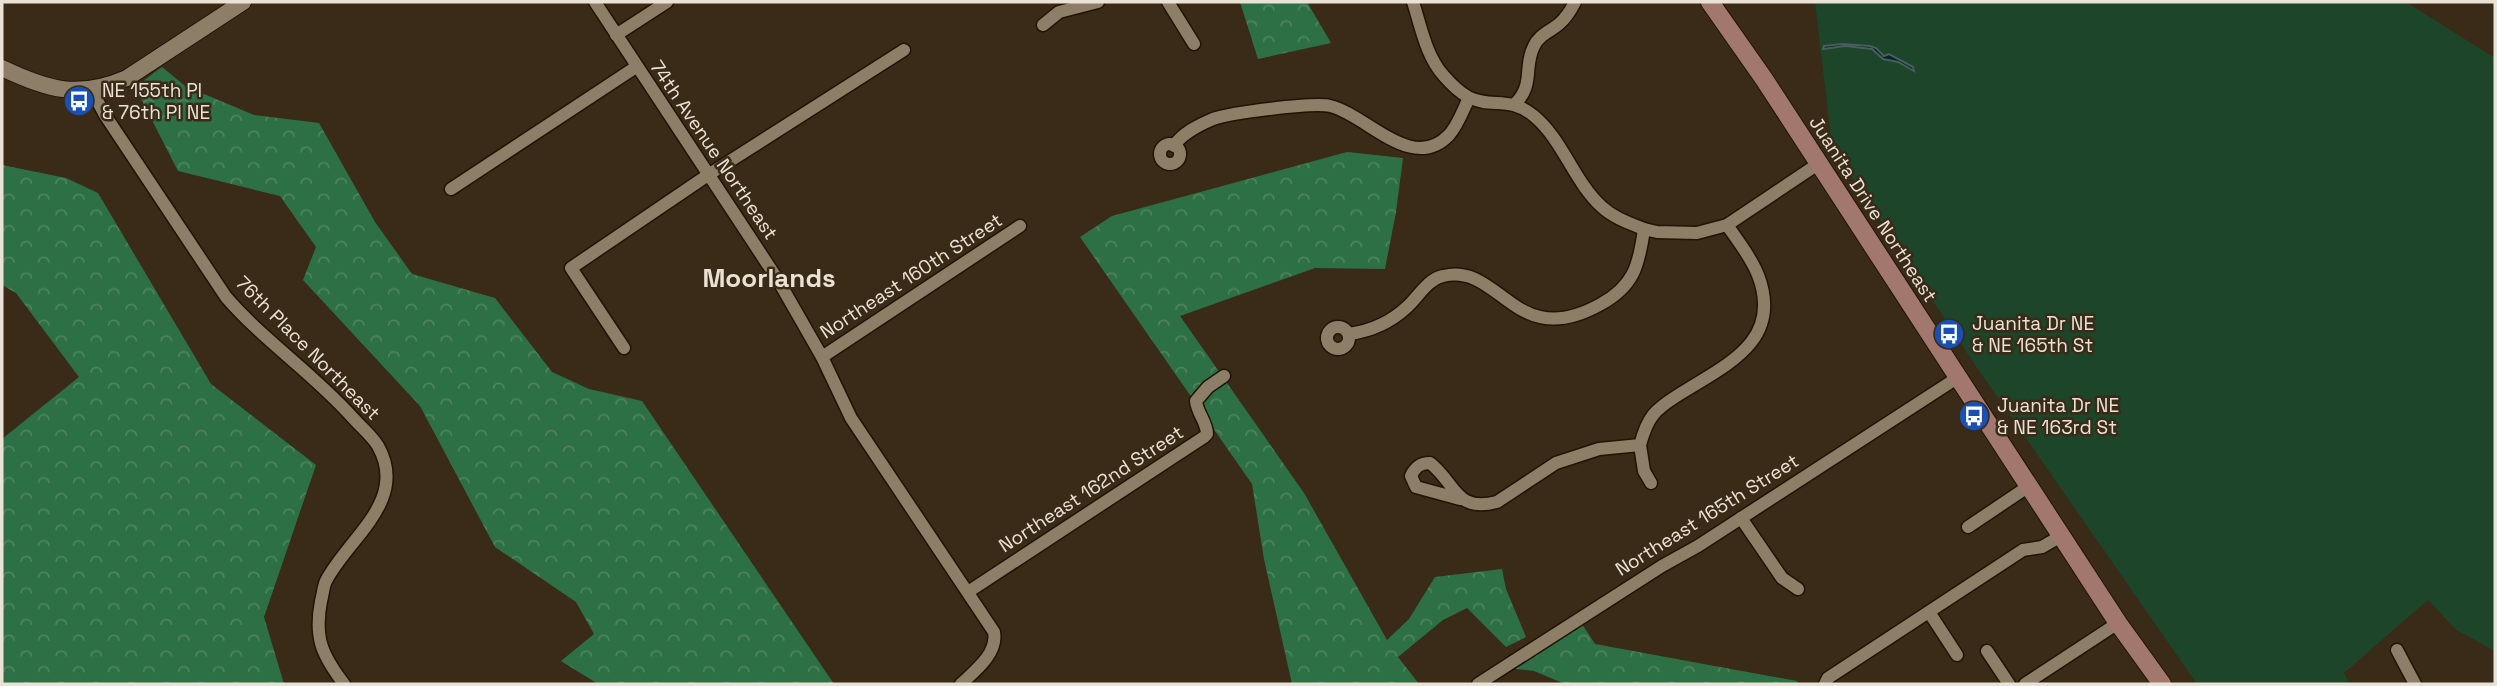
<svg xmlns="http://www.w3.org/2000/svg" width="2497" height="686" font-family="'Space Grotesk',sans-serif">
	<defs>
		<pattern id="forest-crowns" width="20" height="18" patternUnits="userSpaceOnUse" patternTransform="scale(1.75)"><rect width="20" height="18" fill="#2e7045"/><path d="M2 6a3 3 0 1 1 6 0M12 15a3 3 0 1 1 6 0" fill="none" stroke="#4c845f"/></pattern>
		<pattern id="water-ripples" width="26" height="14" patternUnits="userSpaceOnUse" patternTransform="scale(1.75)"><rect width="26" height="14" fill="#022428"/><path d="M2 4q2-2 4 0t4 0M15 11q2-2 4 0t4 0" fill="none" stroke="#274446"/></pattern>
	</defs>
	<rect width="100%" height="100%" fill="#392b17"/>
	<polygon fill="#1c452a" points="1815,2 2406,2 2495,58 2495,651 2456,630 2428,600 2344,673 2350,684 2197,684 1975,365 1832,147"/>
	<g fill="url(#forest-crowns)">
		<polygon points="1240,2 1307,2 1331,43 1258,59"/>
		<polygon points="162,67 185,86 254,115 319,123 375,222 412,274 495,298 552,372 589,389 642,401 834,684 598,684 561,661 594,634 576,602 495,547 420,406 303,280 316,247 280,196 178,171 135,87"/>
		<polygon points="1347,152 1403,158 1396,212 1385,269 1315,268 1180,316 1304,493 1387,640 1409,619 1435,577 1502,569 1506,589 1526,637 1506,647 1467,608 1443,620 1398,657 1419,684 1292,684 1264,559 1252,484 1080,237 1112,216"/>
		<polygon points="2,165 66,178 98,193 211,384 316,465 264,617 284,684 2,684 2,439 79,377 16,293 2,285"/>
		<polygon points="1580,621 1595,644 1797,681 1799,684 1565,684 1534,671 1508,668"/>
	</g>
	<polygon fill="url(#water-ripples)" stroke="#485d5c" stroke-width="2" points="1842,44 1870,46 1876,48 1884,56 1889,54 1913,67 1914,71 1898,62 1883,59 1872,49 1845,46 1823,49 1824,46"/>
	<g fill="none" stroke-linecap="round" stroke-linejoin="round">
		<g stroke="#201402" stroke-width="15">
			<g id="minor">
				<path d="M595 2 778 280 822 357 851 418 994 632C998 653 976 670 961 684"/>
				<polyline points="1168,2 1194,44"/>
				<path d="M1413 2C1421 27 1426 56 1444 76 1451 84 1459 92 1468 97 1492 109 1509 95 1534 116 1563 140 1574 182 1602 207 1614 218 1629 223 1644 229"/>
				<polyline points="1043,25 1059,12 1098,2"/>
				<polyline points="616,35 667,2"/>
				<path d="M91 89 105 115 226 297C264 341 314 374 353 418 361 427 372 436 378 446 409 501 348 538 326 581 323 587 323 595 321 601 314 638 322 655 344 684"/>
				<path d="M1515 104C1535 84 1523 67 1534 46 1539 35 1549 32 1559 24 1566 18 1571 10 1575 2"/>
				<circle cx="1170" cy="154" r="10"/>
				<path d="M1174 146C1182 133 1199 125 1213 119 1230 113 1313 102 1330 106 1366 114 1412 174 1449 135 1458 125 1463 110 1469 98"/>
				<polyline points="451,189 636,67"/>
				<circle cx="1338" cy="338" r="11"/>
				<path d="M1349 334C1371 331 1391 322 1407 307 1418 297 1428 279 1443 276 1501 262 1514 353 1601 304 1634 286 1639 265 1644 229L1657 232 1697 233 1727 225 1818 164"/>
				<polyline points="624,348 571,268 708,175 904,50"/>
				<polyline points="822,357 1020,226"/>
				<polyline points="1640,445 1644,471 1651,483"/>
				<path d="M1460 499 1416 487 1411 476C1415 467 1420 463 1430 463 1456 483 1455 513 1497 502L1556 463 1599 449 1640 445C1643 434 1646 424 1653 415 1661 405 1672 399 1683 392 1728 364 1783 340 1758 275 1751 257 1738 241 1727 225"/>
				<polyline points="1741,518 1782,578 1798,589"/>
				<polyline points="1968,527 2029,486"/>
				<path d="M968 592 1204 437 1207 434C1207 422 1197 413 1196 401L1208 387 1224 376"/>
				<polyline points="1929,612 1957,655"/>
				<polyline points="2397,650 2415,684"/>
				<polyline points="1987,651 2009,684"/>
				<polyline points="1478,684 1662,566 1698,546 1957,378"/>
				<polyline points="1825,684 1828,678 2023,550 2042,547 2061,536"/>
				<polyline points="2025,684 2118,623"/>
			</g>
		</g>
		<g stroke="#201402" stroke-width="18">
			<path id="tertiary" d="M2 68C48 90 78 99 127 78L243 2"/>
		</g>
		<g stroke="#201402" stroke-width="20">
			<polyline id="secondary" points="1710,2 1764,79 2118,623 2162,684"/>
		</g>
		<use href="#minor" stroke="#8d7e67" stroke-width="12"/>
		<use href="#tertiary" stroke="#8d7e67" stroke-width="16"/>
		<use href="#secondary" stroke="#a2776e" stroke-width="18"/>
	</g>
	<defs>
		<g id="bus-disc" transform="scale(1.575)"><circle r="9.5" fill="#1a4fb4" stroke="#392b17"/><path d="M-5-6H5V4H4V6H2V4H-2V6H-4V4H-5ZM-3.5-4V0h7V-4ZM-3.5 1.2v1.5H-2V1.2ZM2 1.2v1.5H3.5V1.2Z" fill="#fff"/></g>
	</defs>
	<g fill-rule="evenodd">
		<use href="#bus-disc" x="79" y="101"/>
		<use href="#bus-disc" x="1949" y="334"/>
		<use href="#bus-disc" x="1974" y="416"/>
	</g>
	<g text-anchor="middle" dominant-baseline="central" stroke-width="5" stroke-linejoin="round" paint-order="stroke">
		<g font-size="19" fill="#ebe2d6" stroke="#392b17" text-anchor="start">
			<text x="102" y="90">NE 155th Pl<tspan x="102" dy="22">&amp; 76th Pl NE</tspan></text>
			<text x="1972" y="323">Juanita Dr NE<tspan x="1972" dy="22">&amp; NE 165th St</tspan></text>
			<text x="1997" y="405">Juanita Dr NE<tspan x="1997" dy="22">&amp; NE 163rd St</tspan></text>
		</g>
		<g font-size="19" fill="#ebe2d6" stroke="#392b17">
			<text transform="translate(714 150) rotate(56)">74th Avenue Northeast</text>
			<text transform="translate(1873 209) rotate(57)">Juanita Drive Northeast</text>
			<text transform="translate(911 276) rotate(-33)">Northeast 160th Street</text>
			<text transform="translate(308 348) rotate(45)">76th Place Northeast</text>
			<text transform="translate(1091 489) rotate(-33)">Northeast 162nd Street</text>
			<text transform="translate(1707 515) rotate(-32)">Northeast 165th Street</text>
		</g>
		<g font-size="26" font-weight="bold" fill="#ebe2d6" stroke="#392b17">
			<text x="769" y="278">Moorlands</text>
		</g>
	</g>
	<rect width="2497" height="686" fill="none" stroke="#ebe2d6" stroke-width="7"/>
</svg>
